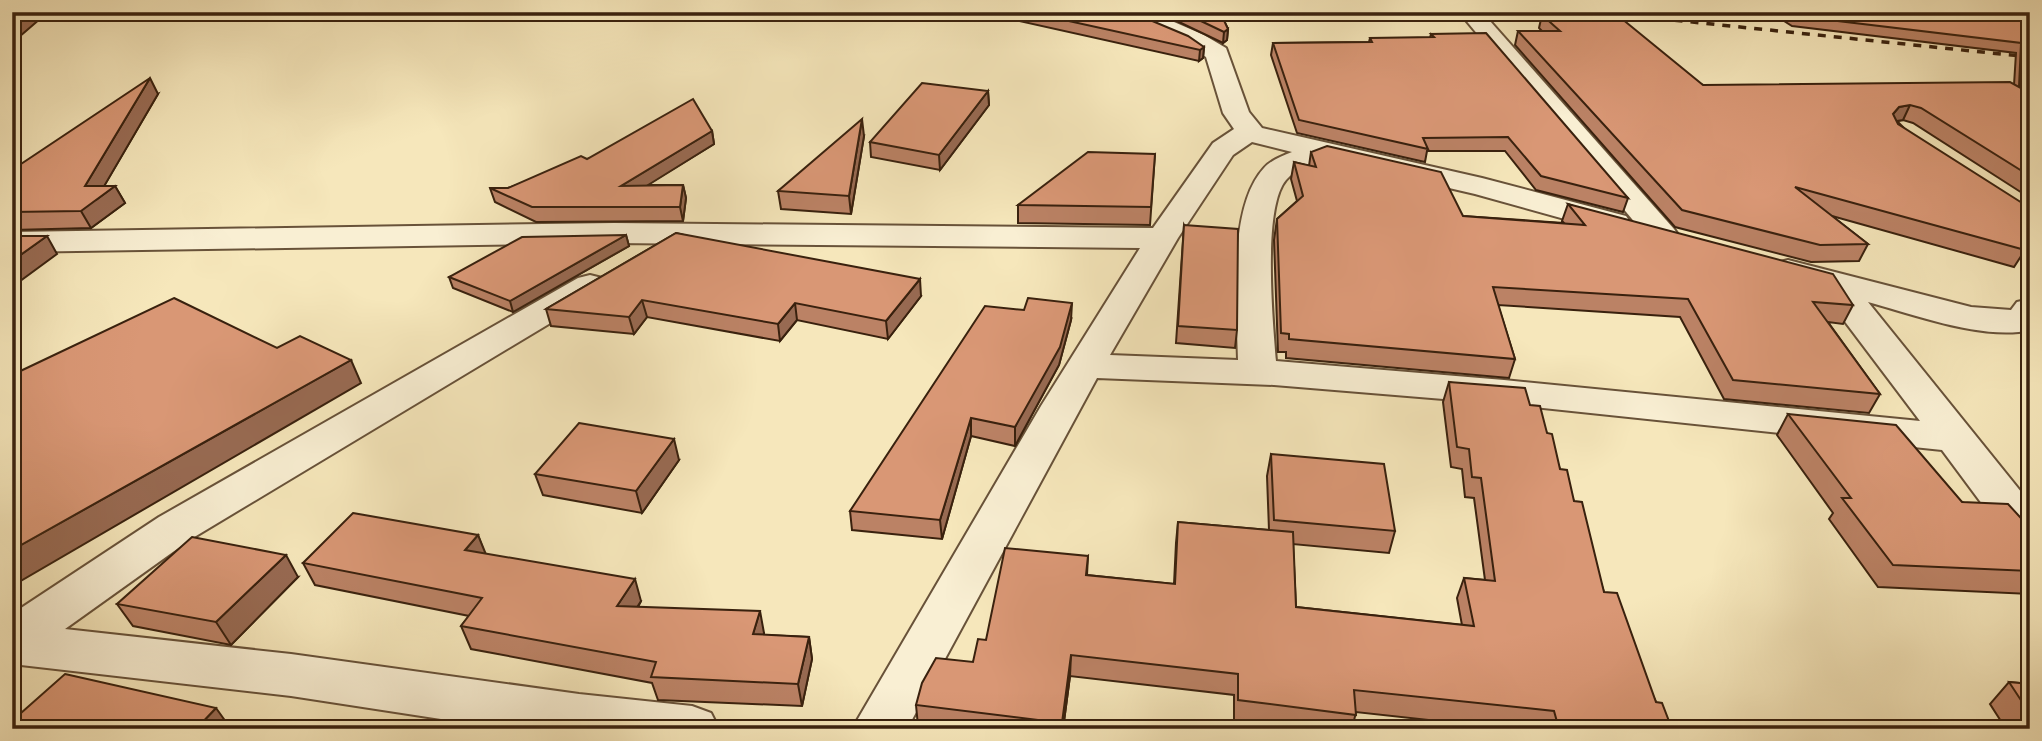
<svg xmlns="http://www.w3.org/2000/svg" width="2042" height="741" font-family="'Sorts Mill Goudy',serif">
	<rect width="100%" height="100%" fill="#f6e7bb"/>
	<filter id="stains"><feTurbulence type="fractalNoise" baseFrequency=".00286" numOctaves="4"/><feColorMatrix values="0 0 0 0 .2 0 0 0 0 .09 0 0 0 0 .02 0 0 0 .5 -.17"/></filter>
	<radialGradient id="worn" r=".72"><stop offset=".6" stop-color="#630" stop-opacity="0"/><stop offset="1" stop-color="#630" stop-opacity=".3"/></radialGradient>
	<g fill="none" stroke-linecap="round" stroke-linejoin="round">
		<g stroke="#685239" stroke-width="4">
			<g id="minor">
				<path d="M1120 12H1151L1204 35 1226 48 1249 112 1262 128 1482 178 1626 216 1631 223 1626 230 1615 233 1475 194 1324 159C1312 164 1295 169 1286 180 1262 208 1273 323 1276 361L1504 380 1920 421 1843 319 1826 291 1776 277 1771 270 1776 263 1788 260 1971 307 2011 310 2017 302 2030 299V330C1985 341 1912 314 1868 302L2030 503V551L2014 547 1942 450 1504 404 1274 385 1097 378 907 729H852L1041 406 1140 248 614 243 12 252V232L614 223 1153 228 1213 143 1234 129 1223 113 1206 57 1188 45 1123 17ZM1252 142 1292 152C1282 156 1271 160 1264 168 1227 208 1237 309 1238 360L1110 355 1178 238 1233 155Z"/>
				<polygon points="1459,12 1482,12 1674,229 1679,236 1674,243 1663,246 1652,243"/>
				<polygon points="590,275 602,278 607,285 602,292 191,539 65,629 291,654 579,694 692,706 711,713 719,729 506,729 291,696 12,664 12,614 159,517 578,278"/>
			</g>
		</g>
		<use href="#minor" fill="#f9efd3" fill-rule="evenodd"/>
		<polyline stroke="#39210e" stroke-width="3.5" stroke-dasharray="8 8" stroke-linecap="butt" points="1595,12 2030,57"/>
	</g>
	<g fill="#bb8265" stroke="#39210e" stroke-width="2">
		<polygon points="979,12 1131,12 1204,47 1203,58 1199,61"/>
		<polygon points="1158,12 1220,12 1228,29 1227,40 1223,43"/>
		<polygon points="1770,12 2013,12 2030,19 2030,198 1913,123 1903,120 1897,121 2025,250 2014,267 1832,216 1868,244 1859,261 1811,262 1675,227 1515,45 1518,31 1542,31 1539,28 1542,15 1703,85 2014,85 2016,53 1792,26"/>
		<polygon points="1431,34 1628,198 1623,212 1536,190 1505,151 1427,151 1425,162 1297,133 1271,55 1273,43 1369,42 1370,38 1430,38"/>
		<polygon points="988,91 989,105 940,170 871,157 870,142"/>
		<polygon points="158,94 104,186 115,186 125,203 91,228 12,230 12,170"/>
		<polygon points="712,131 714,144 647,185 683,185 686,198 683,221 536,222 495,202 490,188 508,188 587,159"/>
		<polygon points="864,136 851,214 781,209 778,191"/>
		<polygon points="1311,152 1463,216 1564,223 1562,221 1568,204 1853,305 1843,324 1828,322 1880,394 1869,413 1724,399 1680,317 1498,305 1515,359 1509,378 1286,358 1286,352 1278,352 1274,240 1277,219 1297,201 1291,179 1294,162 1309,166"/>
		<polygon points="1155,154 1150,225 1018,223 1018,205"/>
		<polygon points="1184,225 1237,330 1235,348 1176,343"/>
		<polygon points="676,233 921,296 888,339 797,320 780,341 647,317 634,334 551,326 546,309"/>
		<polygon points="626,235 629,246 513,312 453,288 449,277"/>
		<polygon points="1071,320 1059,365 1015,446 971,436 942,539 852,530 850,511"/>
		<polygon points="1449,382 1530,405 1547,433 1560,469 1574,501 1604,592 1656,702 1672,729 1511,729 1356,712 1352,729 1295,729 1234,721 1234,695 1070,676 1063,729 939,729 918,726 916,705 973,662 986,640 1088,556 1087,575 1174,584 1176,543 1178,522 1269,530 1267,476 1271,454 1395,531 1389,553 1293,544 1296,607 1462,625 1457,598 1464,578 1485,580 1474,498 1465,497 1462,469 1451,467 1443,402"/>
		<polygon points="1788,414 1962,502 2030,528 2030,594 1878,587 1829,519 1833,513 1777,435"/>
		<polygon points="679,460 642,513 543,495 535,474"/>
		<polygon points="478,535 485,554 641,601 638,607 764,633 764,635 809,637 812,659 802,706 658,700 652,683 471,649 461,626 469,616 315,585 303,563"/>
		<polygon points="298,577 231,645 133,626 117,604"/>
		<polygon points="2009,682 2030,684 2030,729 2006,729 1990,704"/>
	</g>
	<g fill="#986a52" stroke="#39210e" stroke-width="2">
		<polygon points="27,12 48,12 12,43 12,24"/>
		<polygon points="1228,29 1227,40 1223,43 1224,32"/>
		<polygon points="1204,47 1203,58 1199,61 1200,50"/>
		<polygon points="150,78 158,94 96,200 115,186 125,203 91,228 81,211 85,186"/>
		<polygon points="988,91 989,105 940,170 939,155"/>
		<polygon points="1910,105 1903,120 1891,122 1893,114 1899,107"/>
		<polygon points="862,119 864,136 851,214 849,196"/>
		<polygon points="712,131 714,144 624,200 621,186"/>
		<polygon points="683,185 686,198 683,221 680,207"/>
		<polygon points="626,235 629,246 513,312 510,301"/>
		<polygon points="47,236 57,254 12,287 12,261"/>
		<polygon points="920,279 921,296 888,339 886,321"/>
		<polygon points="642,300 647,317 634,334 629,317"/>
		<polygon points="795,303 797,320 780,341 778,324"/>
		<polygon points="1072,303 1071,320 1059,365 1015,446 1015,427"/>
		<polygon points="351,360 361,383 12,586 12,550"/>
		<polygon points="971,418 971,436 942,539 940,520"/>
		<polygon points="674,439 679,460 642,513 636,491"/>
		<polygon points="478,535 487,557 465,550"/>
		<polygon points="286,555 298,577 231,645 216,622"/>
		<polygon points="635,579 641,601 624,628 617,606"/>
		<polygon points="760,611 764,633 758,656 753,634"/>
		<polygon points="809,637 812,659 802,706 798,684"/>
		<polygon points="1071,655 1070,676 1063,729 1062,729"/>
		<polygon points="216,708 231,729 196,729"/>
	</g>
	<g fill="#d99775" stroke="#39210e" stroke-width="2">
		<polygon points="12,12 27,12 12,24"/>
		<polygon points="1028,12 1131,12 1188,36 1204,47 1200,50"/>
		<polygon points="1182,12 1220,12 1228,29 1224,32"/>
		<polygon points="1790,12 2013,12 2030,19 2030,88 2019,87 2021,43 1796,16"/>
		<polygon points="1616,14 1703,85 2010,82 2030,93 2030,176 1921,108 1910,105 1899,107 1893,114 1898,124 2030,208 2030,235 2025,250 1795,187 1868,244 1820,245 1682,210 1518,31 1560,31 1542,15"/>
		<polygon points="1486,33 1628,198 1541,176 1508,137 1423,138 1428,149 1299,120 1273,43 1372,42 1370,38 1434,37 1431,34"/>
		<polygon points="150,78 85,186 115,186 81,211 12,212 12,170"/>
		<polygon points="922,83 988,91 939,155 870,142"/>
		<polygon points="693,99 712,131 621,186 683,185 680,207 532,207 490,188 508,188 581,156 587,159"/>
		<polygon points="862,119 849,196 778,191"/>
		<polygon points="1327,146 1441,172 1463,216 1585,225 1568,204 1833,274 1853,305 1813,302 1880,394 1733,380 1688,299 1493,287 1515,359 1289,339 1289,334 1281,333 1277,219 1303,196 1294,162 1316,167 1311,152"/>
		<polygon points="1088,152 1155,154 1151,207 1018,205"/>
		<polygon points="1184,225 1238,229 1237,330 1178,326"/>
		<polygon points="676,233 920,279 886,321 795,303 778,324 642,300 629,317 546,309"/>
		<polygon points="626,235 510,301 449,277 522,237"/>
		<polygon points="12,236 47,236 12,261"/>
		<polygon points="174,298 277,348 300,336 351,360 12,550 12,375"/>
		<polygon points="1028,298 1072,303 1060,347 1015,427 971,418 940,520 850,511 985,306 1024,310"/>
		<polygon points="1449,382 1525,388 1530,405 1540,406 1547,433 1552,434 1560,469 1567,470 1574,501 1582,502 1604,592 1617,593 1656,702 1662,703 1672,729 1559,729 1554,711 1354,690 1356,715 1238,700 1238,674 1071,655 1062,723 916,705 922,683 936,658 973,662 978,639 986,640 1005,548 1088,556 1086,575 1175,584 1178,522 1293,532 1296,607 1474,626 1464,578 1495,581 1481,478 1472,477 1469,449 1457,447"/>
		<polygon points="1788,414 1896,425 1962,502 2008,504 2030,528 2030,571 1893,565 1842,498 1851,498"/>
		<polygon points="579,423 674,439 636,491 535,474"/>
		<polygon points="1271,454 1384,464 1395,531 1274,520"/>
		<polygon points="353,513 478,535 465,550 635,579 617,606 760,611 753,634 809,637 798,684 651,677 656,662 461,626 482,598 303,563"/>
		<polygon points="192,537 286,555 216,622 117,604"/>
		<polygon points="65,674 216,708 196,729 12,729 12,721"/>
		<polygon points="2009,682 2030,684 2030,714"/>
	</g>
	<rect width="2042" height="741" fill="none" stroke="#f6e7bb" stroke-width="42"/>
	<rect x="14" y="14" width="2014" height="713" fill="none" stroke="#39210e" stroke-width="3.5"/>
	<rect x="21" y="21" width="2000" height="699" fill="none" stroke="#39210e" stroke-width="2"/>
	<rect width="100%" height="100%" filter="url(#stains)"/>
	<rect width="100%" height="100%" fill="url(#worn)"/>
</svg>
